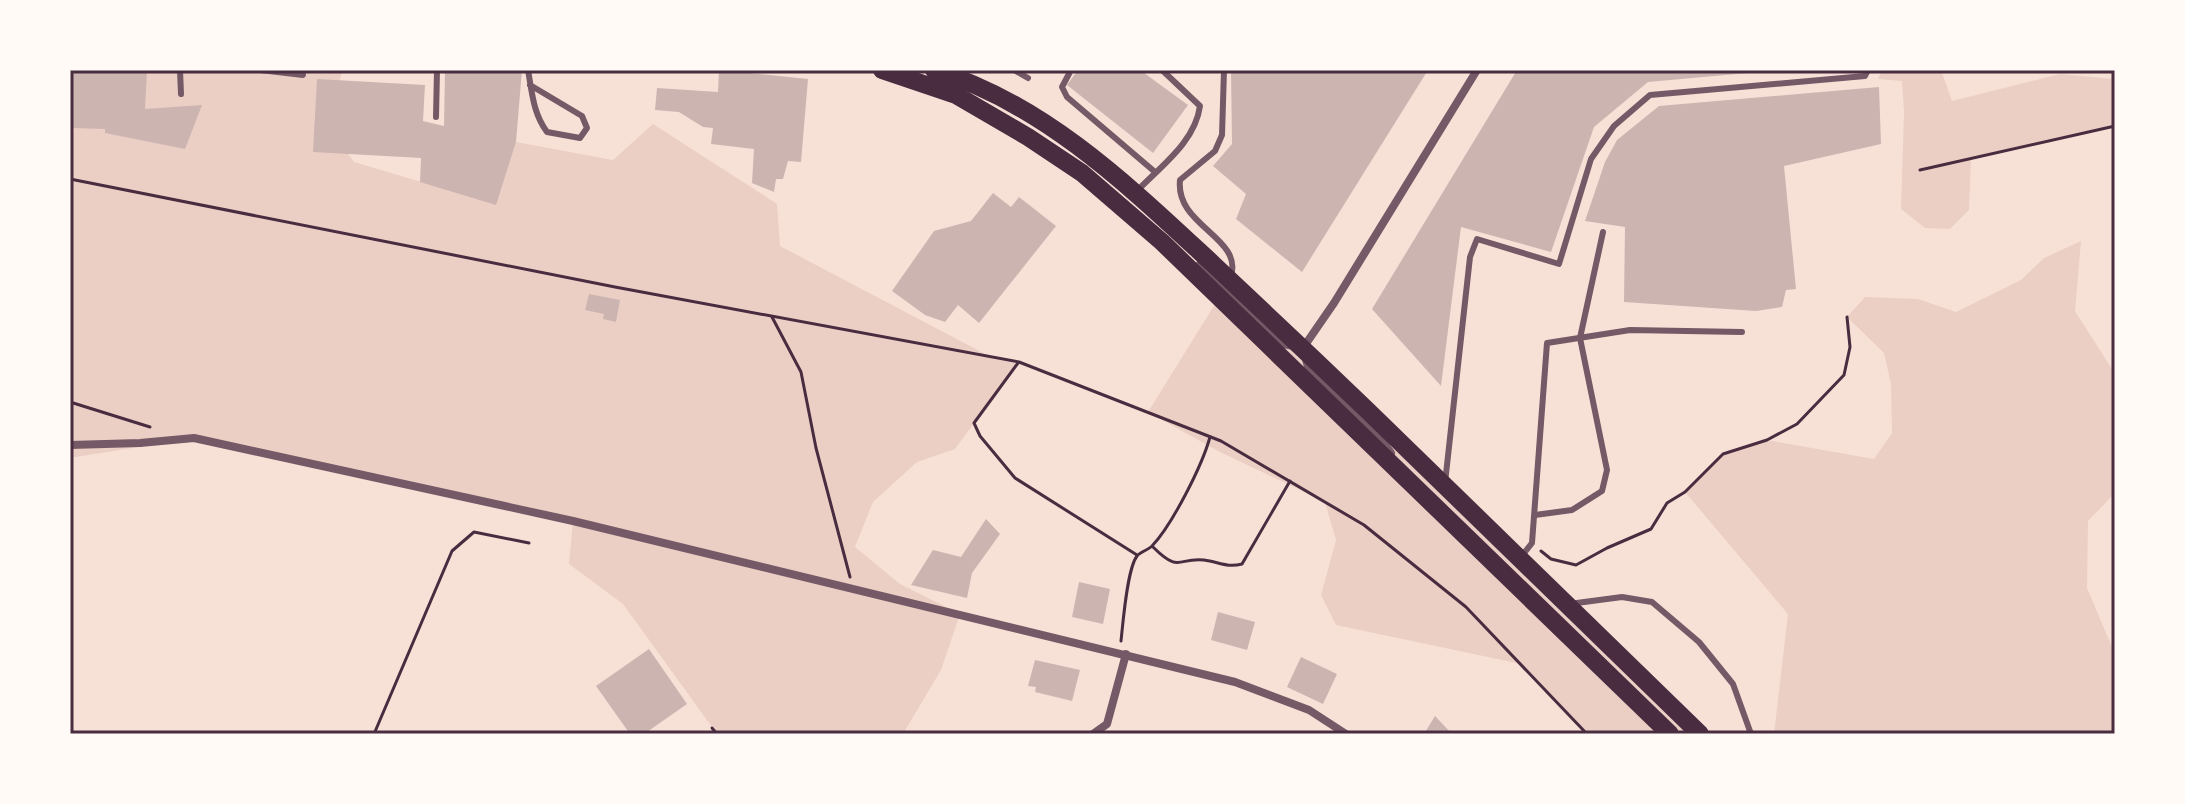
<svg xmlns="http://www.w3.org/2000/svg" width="2185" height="804" font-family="'Source Sans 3',sans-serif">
	<rect width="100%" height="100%" fill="#f7e1d7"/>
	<g fill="#ebcfc5">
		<polygon points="70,70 343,70 326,122 354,162 496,204 516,142 613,160 653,124 777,204 780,246 989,356 1019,362 955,449 917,462 873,502 855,547 900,584 960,614 941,670 903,734 717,734 623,604 569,564 573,521 194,438 70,458"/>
		<polygon points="1882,70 1941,70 1952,101 2060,74 2115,79 2115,126 1971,159 1969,210 1950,229 1925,228 1901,209 1904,112 1902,81 1878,79"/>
		<polygon points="2081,241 2075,311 2112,369 2115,388 2115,493 2088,521 2087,588 2115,654 2115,734 1774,734 1788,614 1685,492 1723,454 1767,440 1874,459 1892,433 1891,384 1884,353 1847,317 1865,297 1918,299 1956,312 2021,280 2044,258"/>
		<polygon points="1230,280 1700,734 1587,734 1521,664 1336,625 1321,595 1336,540 1325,502 1218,451 1148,412"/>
	</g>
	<g fill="#ccb4b1">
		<polygon points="70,70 147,70 145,109 202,105 185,149 105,133 105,129 71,128"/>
		<polygon points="445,70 522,70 516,142 496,205 420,182 421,158 313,152 317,79 425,85 423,121 444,126"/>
		<polygon points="719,70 808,79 801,162 788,161 783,179 776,179 774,192 752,183 754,149 711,144 713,128 703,127 679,112 655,110 657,88 718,92"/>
		<polygon points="1078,70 1140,70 1188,105 1153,153 1067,85"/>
		<polygon points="1231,70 1428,70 1302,272 1236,219 1246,194 1213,166 1232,144"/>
		<polygon points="1517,70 1759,70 1759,72 1648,82 1594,127 1551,252 1461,227 1441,386 1372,309"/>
		<polygon points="1879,87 1881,144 1784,166 1796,289 1786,290 1782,307 1756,311 1624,302 1625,227 1585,221 1605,162 1617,140 1659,106"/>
		<polygon points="993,193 1011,207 1019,197 1056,226 979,323 958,305 945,322 925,315 892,291 934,231 971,221"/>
		<polygon points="589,294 620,300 616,322 603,319 604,314 585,310"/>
		<polygon points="986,519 1000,534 972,573 967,598 911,585 933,550 961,557"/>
		<polygon points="1079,582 1110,589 1103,624 1072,617"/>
		<polygon points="1218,612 1255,622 1247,650 1211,640"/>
		<polygon points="649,649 687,704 644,734 630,734 596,686"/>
		<polygon points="1301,657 1337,674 1323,704 1287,687"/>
		<polygon points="1035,660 1080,670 1072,701 1035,692 1036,687 1028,686"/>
		<polygon points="1435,716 1452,734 1424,734"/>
	</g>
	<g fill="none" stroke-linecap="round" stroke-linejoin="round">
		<g stroke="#4a2c40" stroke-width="3">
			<polyline points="1920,170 2115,126"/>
			<polyline points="70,179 615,287 1019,362 1221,441 1364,525 1466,607 1587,734"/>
			<polyline points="772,317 801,372 816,448 850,577"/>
			<polyline points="1018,363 974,423 980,436 1015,478 1137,555"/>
			<polyline points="70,402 150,427"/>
			<path d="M1153 547C1180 574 1178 557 1204 560 1219 562 1227 568 1242 564L1290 481"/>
			<polyline points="1541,551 1551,559 1576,565 1607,548 1651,529 1667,503 1685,492 1723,454 1767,440 1797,424 1844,375 1850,347 1847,317"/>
			<path d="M1121 641C1123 623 1127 569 1137 556 1140 552 1148 550 1152 546 1172 525 1202 466 1210 437"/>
			<polyline points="712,728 717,734"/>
			<polyline points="374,734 452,551 474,532 529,543"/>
		</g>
		<g stroke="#755966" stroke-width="6">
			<polyline points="180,70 181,94"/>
			<polyline points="260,70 303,75"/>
			<path d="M528 70C532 92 533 113 547 132L580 138 587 128 582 116 530 85"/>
			<polyline points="1014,70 1028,78"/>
			<polyline points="1071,70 1062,87 1067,97 1155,172"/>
			<path d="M1224 70 1222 135 1215 151 1180 180C1175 226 1243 237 1231 276"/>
			<polyline points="436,117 437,70"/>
			<path d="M1137 191C1161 166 1195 142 1200 106L1162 70"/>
			<polyline points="1445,483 1470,257 1477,239 1559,264 1591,159 1614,126 1650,95 1865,76 1868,70"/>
			<polyline points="1535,515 1572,510 1602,491 1607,470 1580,338 1603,232"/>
			<polyline points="1521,557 1532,543 1547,343 1630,330 1742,332"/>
			<polyline points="1569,604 1622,597 1652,602 1699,642 1733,684 1751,734"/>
		</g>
		<g stroke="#755966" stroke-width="8">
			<polyline points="1200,264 1283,344 1294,346"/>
			<polyline points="70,445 140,443 194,438 573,521 1235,682 1309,710 1346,734"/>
			<polyline points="1391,453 1379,436 1308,367 1303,348 1334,303 1477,70"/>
			<polyline points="1093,734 1107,724 1126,654"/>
		</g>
		<g stroke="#4a2c40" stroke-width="18">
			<polyline points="882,70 956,95 1028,137 1082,173 1162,242 1670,734"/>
			<path d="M934 70C1044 103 1131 188 1213 264 1265 313 1316 361 1367 410 1477 518 1588 626 1700 734"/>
		</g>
	</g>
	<rect width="2185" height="804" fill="none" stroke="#fffaf5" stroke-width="144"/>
	<rect x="72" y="72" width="2041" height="660" fill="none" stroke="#4a2c40" stroke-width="3"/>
</svg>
